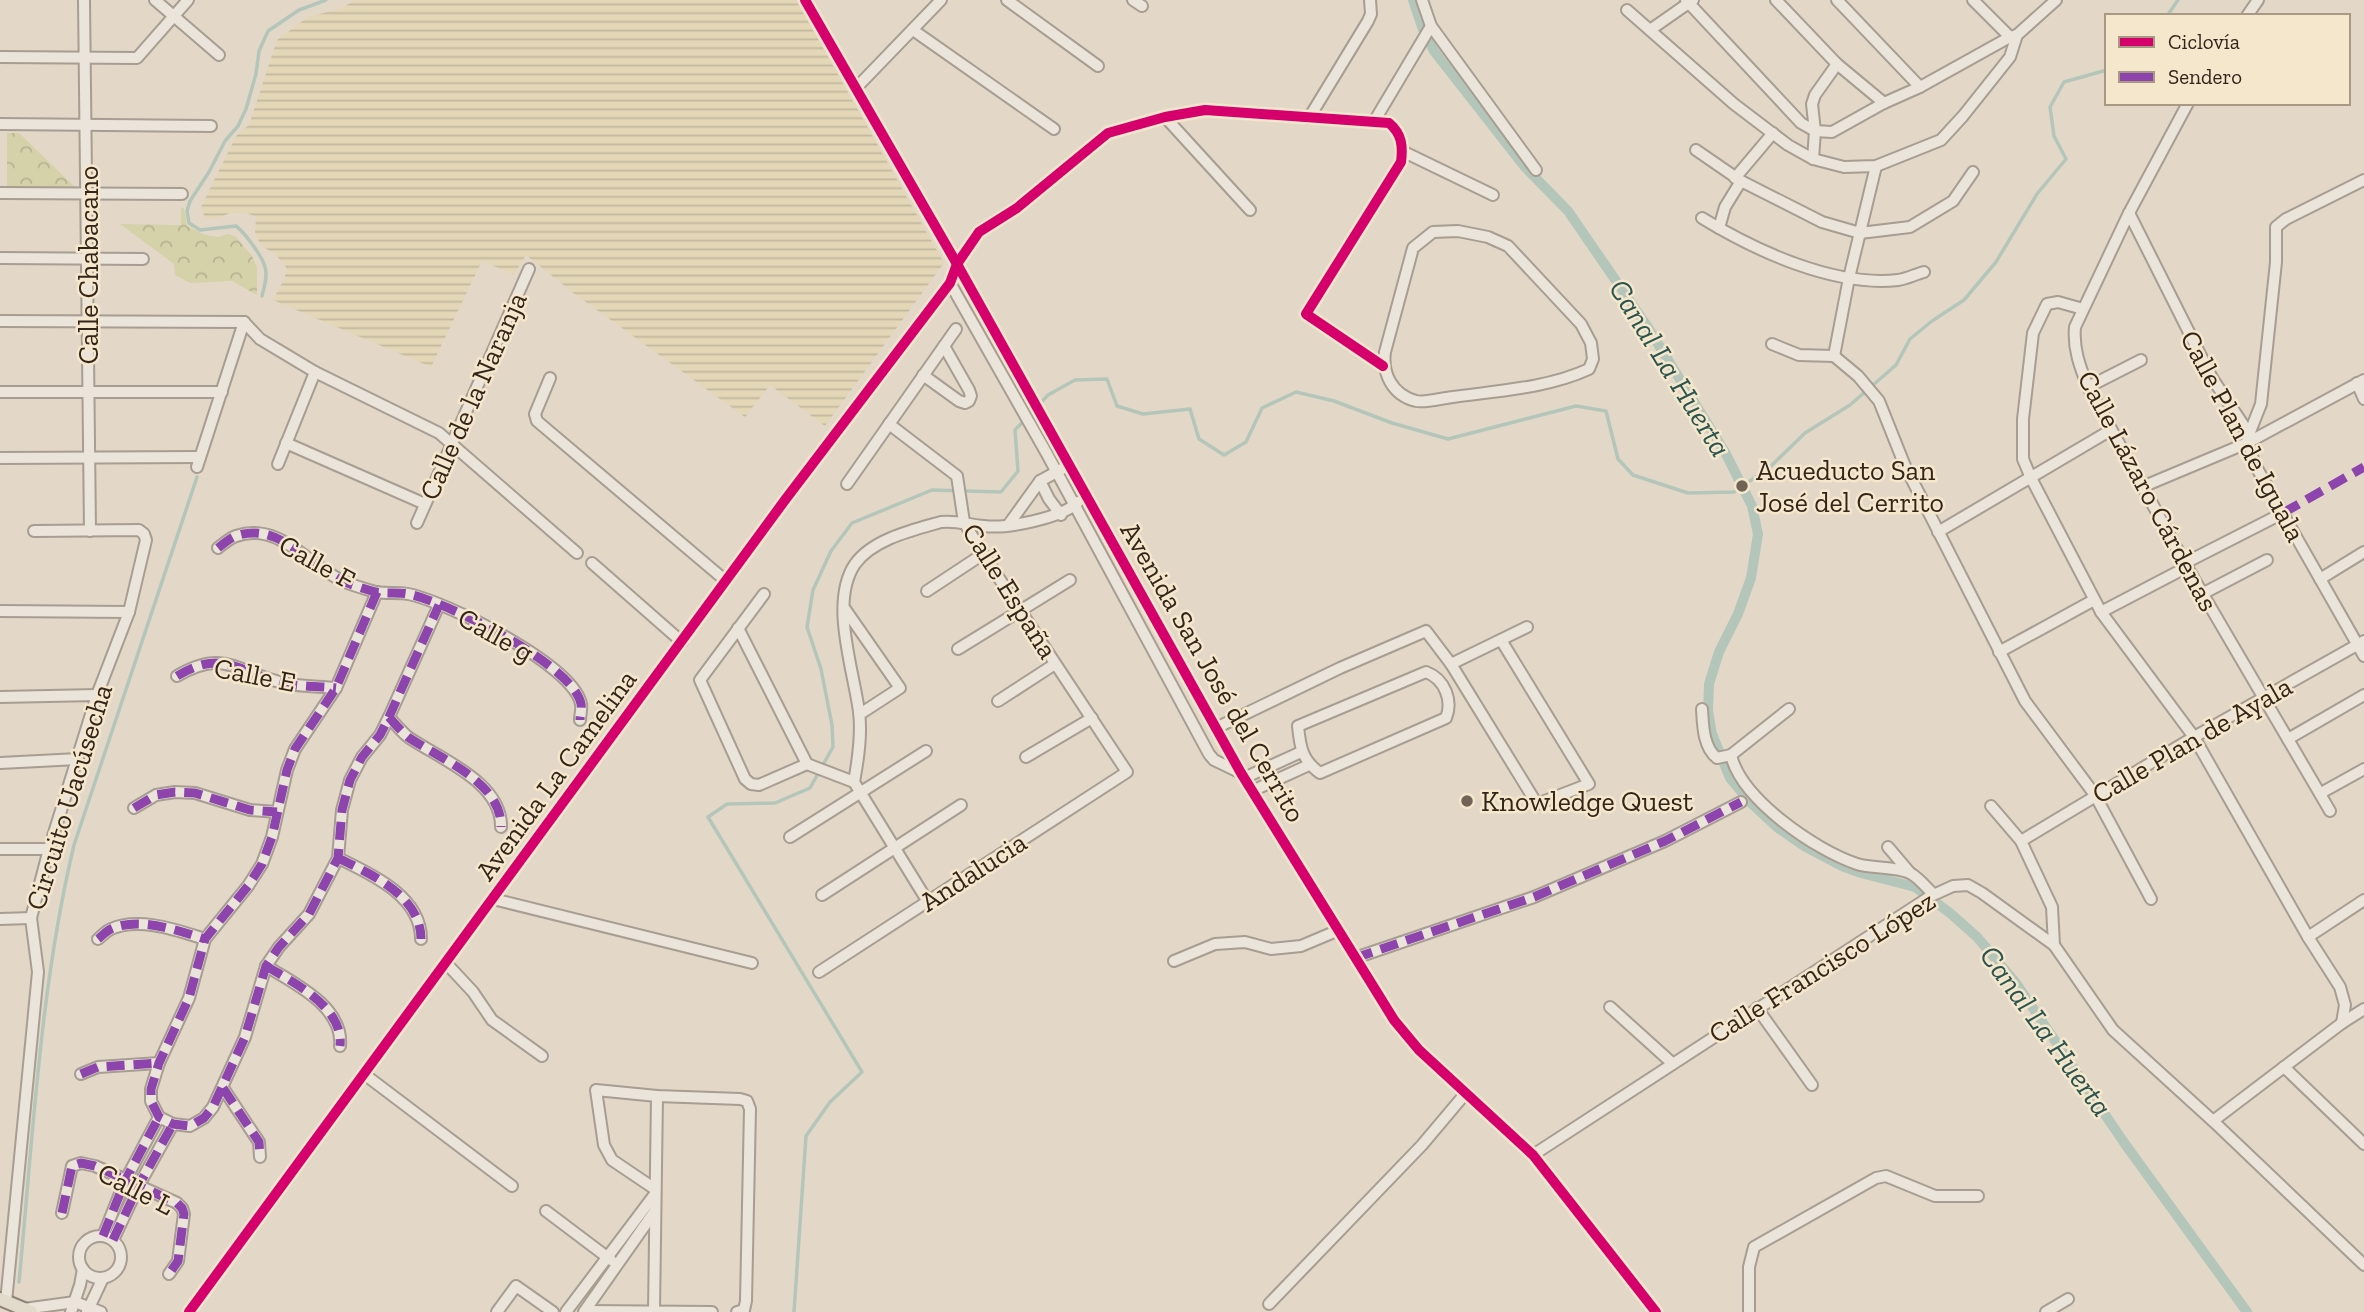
<svg xmlns="http://www.w3.org/2000/svg" width="2364" height="1312" font-family="'Zilla Slab',serif">
	<defs>
		<pattern id="farmland-rules" width="6" height="5" patternUnits="userSpaceOnUse" patternTransform="scale(1.75)"><rect width="6" height="5" fill="#e3d7b7"/><path d="M0 2.5h6" fill="none" stroke="#c3b89d"/></pattern>
		<pattern id="forest-crowns" width="20" height="18" patternUnits="userSpaceOnUse" patternTransform="scale(1.75)"><rect width="20" height="18" fill="#d5d1a9"/><path d="M2 6a3 3 0 1 1 6 0M12 15a3 3 0 1 1 6 0" fill="none" stroke="#b7b391"/></pattern>
	</defs>
	<rect width="100%" height="100%" fill="#e3d8c7"/>
	<polygon fill="url(#farmland-rules)" points="356,0 796,0 944,263 825,426 770,385 745,417 572,292 526,255 514,275 482,261 431,367 273,300 285,277 286,267 274,253 261,246 255,233 256,217 247,213 230,213 215,219 205,218 201,207 236,136 249,125 277,40 308,17 339,9"/>
	<g fill="url(#forest-crowns)">
		<polygon points="7,133 19,133 77,189 7,188"/>
		<polygon points="181,208 184,208 187,226 205,235 218,237 228,234 235,236 252,256 257,267 257,295 232,281 190,283 175,275 174,264 120,224 181,225"/>
	</g>
	<g fill="none" stroke-linecap="round" stroke-linejoin="round">
		<g stroke="#b4c6ba" stroke-width="3.5">
			<polyline points="2167,16 2178,0"/>
			<path d="M262 296C264 287 268 276 265 267 262 256 245 233 236 226L200 230 189 223 187 211 190 201 209 172 225 141 238 126 246 109 256 74 259 51 268 31 299 10 326 0"/>
			<path d="M19 1282C33 1136 40 987 74 845L197 477"/>
			<polyline points="794,1312 806,1136 830,1102 862,1072 708,817 727,804 775,803 810,788 833,747 832,725 821,669 807,627 813,590 831,551 852,523 932,490 1001,492 1018,471 1015,430 1048,395 1075,380 1107,379 1117,406 1143,414 1190,409 1199,439 1224,455 1246,442 1262,408 1296,392 1334,401 1392,423 1448,439 1576,406 1606,411 1618,459 1633,475 1688,493 1734,492 1770,467 1805,433 1850,405 1896,365 1910,339 1932,321 1964,300 1996,262 2037,194 2066,159 2054,136 2050,107 2064,82 2107,70"/>
		</g>
		<polyline stroke="#b4c6ba" stroke-width="10" points="1413,0 1422,27 1434,51 1524,166 1568,211 1647,326 1726,454 1752,506 1758,534 1751,578 1738,614 1719,652 1709,684 1708,711 1712,734 1730,778 1750,802 1778,828 1804,846 1842,866 1861,873 1915,887 1950,913 1977,937 2016,983 2125,1144 2247,1312"/>
		<g stroke="#a79d91" stroke-width="14">
			<g id="minor">
				<polyline points="84,0 90,531"/>
				<polyline points="155,0 219,55"/>
				<polyline points="805,0 957,264 1241,773 1394,1020 1419,1050 1533,1155 1656,1312"/>
				<polyline points="1007,0 1098,66"/>
				<polyline points="1133,0 1142,6"/>
				<polyline points="1422,0 1431,26 1536,170"/>
				<polyline points="1686,0 1801,123 1815,131 1832,132 1884,103 1920,87 2010,37 2017,35"/>
				<polyline points="1776,0 1837,64 1884,103"/>
				<polyline points="1837,0 1920,87"/>
				<polyline points="1973,0 2010,37"/>
				<polyline points="1627,10 1734,104 1788,145 1813,159 1844,167 1876,166 1941,140 1963,116 2010,57 2017,35 2056,0"/>
				<polyline points="2247,16 2258,0"/>
				<polyline points="913,30 1054,129"/>
				<polyline points="1650,30 1693,0"/>
				<polyline points="0,57 137,58 188,0"/>
				<polyline points="857,87 941,0"/>
				<path d="M2188 103 2129 213 2075 327C2073 349 2080 367 2088 387L2187 567 2330 811"/>
				<polyline points="1165,117 1250,210"/>
				<polyline points="1309,118 1368,21 1371,14 1370,0"/>
				<polyline points="1375,120 1431,26"/>
				<polyline points="0,124 211,126"/>
				<polyline points="1696,150 1741,181 1822,222 1860,233 1910,227 1953,201 1973,172"/>
				<polyline points="1402,151 1493,195"/>
				<polyline points="1813,159 1815,131 1812,104 1815,95 1837,64"/>
				<polyline points="1735,178 1773,133"/>
				<polyline points="0,193 182,194"/>
				<polyline points="2129,213 2212,378 2244,426 2254,463 2364,656"/>
				<path d="M1702 218C1756 251 1834 287 1898 280 1906 279 1916 274 1924 272"/>
				<polyline points="1719,228 1725,207 1741,181"/>
				<path d="M1458 231 1488 237 1508 246 1581 324 1591 343 1593 359 1589 369C1548 388 1497 391 1453 397 1442 398 1426 403 1416 401 1392 395 1382 373 1385 352L1413 248 1433 232Z"/>
				<polyline points="0,258 143,259"/>
				<polyline points="950,283 1047,454 1209,754 1214,760 1241,773"/>
				<polyline points="2083,309 2058,302 2047,304 2033,333 2023,419 2023,459 2031,478 2101,612 2194,737 2308,937 2340,987 2345,1005 2342,1023"/>
				<polyline points="0,321 244,322"/>
				<polyline points="244,322 260,339 315,372 439,433 577,553"/>
				<polyline points="1772,344 1799,355 1834,356"/>
				<polyline points="1834,356 1858,376 1879,401 1905,466 2025,701 2095,795 2151,899"/>
				<polyline points="1834,356 1849,278 1876,166"/>
				<polyline points="923,375 959,401 965,403 969,401 971,396 969,390 944,346"/>
				<polyline points="550,378 535,414 537,421 726,581"/>
				<polyline points="2357,383 2364,399"/>
				<polyline points="2088,387 2141,360"/>
				<polyline points="0,392 222,392"/>
				<polyline points="2248,437 2261,404 2276,262 2276,227 2286,219 2364,180"/>
				<polyline points="286,443 425,504"/>
				<polyline points="0,458 200,457"/>
				<polyline points="278,464 315,372"/>
				<polyline points="197,467 244,322"/>
				<polyline points="1040,481 1049,499 1061,515"/>
				<polyline points="847,484 956,329"/>
				<polyline points="2142,487 2247,443 2364,380"/>
				<polyline points="417,523 529,269"/>
				<polyline points="1009,524 1040,481 1062,469"/>
				<polyline points="1938,532 2111,430"/>
				<path d="M218 548C223 544 230 538 236 536 282 520 312 571 350 584 359 587 368 590 376 592 387 594 398 592 408 594 445 601 574 665 581 704 582 709 580 715 580 720"/>
				<polyline points="592,563 682,642"/>
				<polyline points="2185,563 2283,513"/>
				<polyline points="2320,579 2364,552"/>
				<polyline points="927,591 983,554"/>
				<polyline points="377,592 336,688 295,749 287,770 272,837 262,864 248,886 205,939 189,998 159,1063 151,1089 151,1101 159,1117 173,1124 190,1126 204,1118 213,1107 245,1037 266,966 279,947 309,914 338,858 342,810 350,780 362,757 380,735 389,717 439,605"/>
				<polyline points="764,594 700,680 745,779 751,784 759,785 807,764"/>
				<polyline points="2202,594 2267,560"/>
				<polyline points="845,609 900,688 860,714"/>
				<polyline points="0,611 129,612"/>
				<polyline points="2101,612 2187,567"/>
				<polyline points="738,628 807,764"/>
				<polyline points="958,649 1070,580"/>
				<polyline points="1999,652 2094,600"/>
				<polyline points="1451,664 1527,627"/>
				<path d="M1426 672C1445 679 1453 701 1446 718L1320 773C1302 760 1300 747 1298 726Z"/>
				<path d="M177 676C221 650 234 669 276 681 295 687 317 686 336 688"/>
				<polyline points="0,697 97,695"/>
				<polyline points="998,701 1055,664"/>
				<path d="M1702 709C1703 725 1703 747 1717 758L1731 755 1789 709"/>
				<path d="M389 717C395 724 401 731 408 737 440 759 502 782 501 827"/>
				<polyline points="1216,728 1340,668 1426,631 1451,664 1537,804 1589,784 1501,640"/>
				<polyline points="2288,739 2364,695"/>
				<path d="M1731 755C1741 799 1815 850 1857 864 1873 869 1894 866 1910 873 1918 877 1927 888 1933 894"/>
				<polyline points="1026,757 1092,718"/>
				<polyline points="0,763 78,759"/>
				<polyline points="807,764 854,782 928,902"/>
				<polyline points="1244,778 1301,752"/>
				<path d="M854 782C858 760 862 735 859 712 854 671 829 602 855 564 873 539 913 530 941 522 956 520 969 525 984 526 1007 529 1062 518 1078 502"/>
				<polyline points="1252,791 1309,765"/>
				<polyline points="2321,793 2364,769"/>
				<polyline points="1991,806 2021,841 2052,907 2054,945"/>
				<polyline points="134,808 156,795 175,792 195,793 250,810 277,812"/>
				<polyline points="790,837 926,751"/>
				<polyline points="2021,841 2194,737 2364,641"/>
				<polyline points="1888,847 1910,873"/>
				<polyline points="0,849 49,849"/>
				<path d="M338 858C371 874 421 896 421 939"/>
				<polyline points="822,895 961,805"/>
				<polyline points="493,899 752,963"/>
				<polyline points="0,919 31,918"/>
				<polyline points="2308,937 2364,900"/>
				<path d="M98 939C102 936 106 931 111 929 139 916 179 931 205 939"/>
				<polyline points="1355,958 1534,897 1665,841 1741,802"/>
				<polyline points="1174,961 1215,944 1245,942 1271,949 1301,946 1339,930"/>
				<polyline points="446,963 473,992 492,1020 542,1056"/>
				<path d="M266 966C294 983 344 1007 340 1046"/>
				<polyline points="819,972 1127,772 983,554 964,522 957,476 889,424"/>
				<polyline points="1610,1007 1672,1063"/>
				<polyline points="1757,1008 1812,1085"/>
				<polyline points="2284,1067 2364,1144"/>
				<polyline points="81,1074 98,1067 159,1063"/>
				<polyline points="364,1074 512,1186"/>
				<polyline points="223,1088 259,1142 260,1157"/>
				<polyline points="2213,1121 2342,1023 2364,1009"/>
				<polyline points="1533,1155 1931,896 1953,886 1968,885 1982,893 2054,945 2113,1030 2213,1121 2364,1265"/>
				<polyline points="655,1189 612,1160 604,1145 596,1090 657,1096 740,1099 747,1101 750,1109 746,1301 744,1310 737,1312"/>
				<polyline points="546,1211 611,1260"/>
				<polyline points="62,1213 72,1166 81,1163 95,1166 177,1203 182,1208 184,1214 178,1261 169,1274"/>
				<polyline points="103,1236 125,1181 159,1117"/>
				<circle cx="100" cy="1257" r="21"/>
				<polyline points="113,1240 139,1185 173,1124"/>
				<polyline points="6,1302 38,972 31,918 49,849 97,695 129,612 146,540 144,534 139,530 34,531"/>
				<polyline points="1269,1304 1422,1145 1465,1094"/>
				<polyline points="24,1309 75,1302 101,1312"/>
				<polyline points="585,1311 712,1312"/>
				<polyline points="654,1311 657,1096"/>
				<polyline points="71,1312 80,1285 83,1269"/>
				<polyline points="87,1312 103,1278"/>
				<path d="M189 1312 785 500 950 283 957 264 979 232 1017 208 1108 133 1165 117 1205 110 1389 123C1402 134 1403 146 1401 162L1306 314 1383 366"/>
				<polyline points="497,1312 516,1286 553,1312"/>
				<polyline points="566,1312 655,1194"/>
				<polyline points="584,1312 655,1211"/>
				<polyline points="1749,1312 1749,1267 1754,1247 1876,1178 1886,1176 1935,1196 1978,1196"/>
				<polyline points="2046,1312 2068,1299"/>
			</g>
		</g>
		<g stroke="#8d8378" stroke-width="16">
			<polyline id="major" points="0,1299 31,1312"/>
		</g>
		<use href="#minor" stroke="#eae4da" stroke-width="10"/>
		<use href="#major" stroke="#e2dacb" stroke-width="12"/>
		<g stroke="#8e44ad" stroke-width="9" stroke-dasharray="18 9" stroke-linecap="butt">
			<polyline points="2283,513 2364,467"/>
			<path d="M218 548C223 544 230 538 236 536 282 520 312 571 350 584 359 587 368 590 376 592 387 594 398 592 408 594 445 601 574 665 581 704 582 709 580 715 580 720"/>
			<polyline points="377,592 336,688 295,749 287,770 272,837 262,864 248,886 205,939 189,998 159,1063 151,1089 151,1101 159,1117 173,1124 190,1126 204,1118 213,1107 245,1037 266,966 279,947 309,914 338,858 342,810 350,780 362,757 380,735 389,717 439,605"/>
			<path d="M177 676C221 650 234 669 276 681 295 687 317 686 336 688"/>
			<path d="M389 717C395 724 401 731 408 737 440 759 502 782 501 827"/>
			<polyline points="134,808 156,795 175,792 195,793 250,810 277,812"/>
			<path d="M338 858C371 874 421 896 421 939"/>
			<path d="M98 939C102 936 106 931 111 929 139 916 179 931 205 939"/>
			<polyline points="1355,958 1534,897 1665,841 1741,802"/>
			<path d="M266 966C294 983 344 1007 340 1046"/>
			<polyline points="81,1074 98,1067 159,1063"/>
			<polyline points="223,1088 259,1142 260,1157"/>
			<polyline points="62,1213 72,1166 81,1163 95,1166 177,1203 182,1208 184,1214 178,1261 169,1274"/>
			<polyline points="103,1236 125,1181 159,1117"/>
			<polyline points="113,1240 139,1185 173,1124"/>
		</g>
		<g stroke="#f5e7cc" stroke-width="15">
			<g id="cycleway">
				<polyline points="805,0 957,264 1241,773 1394,1020 1419,1050 1533,1155 1656,1312"/>
				<path d="M189 1312 785 500 950 283 957 264 979 232 1017 208 1108 133 1165 117 1205 110 1389 123C1402 134 1403 146 1401 162L1306 314 1383 366"/>
			</g>
		</g>
		<use href="#cycleway" stroke="#d6006c" stroke-width="10"/>
	</g>
	<g fill="#716457" stroke="#f5e7cc" stroke-width="2.5">
		<circle cx="1742" cy="486" r="7"/>
		<circle cx="1467" cy="801" r="7"/>
	</g>
	<g text-anchor="middle" dominant-baseline="central" stroke-width="5" stroke-linejoin="round" paint-order="stroke">
		<g font-size="28" fill="#34251b" stroke="#f5e7cc">
			<text transform="translate(88 265) rotate(-90)">Calle Chabacano</text>
			<text transform="translate(473 396) rotate(-66)">Calle de la Naranja</text>
			<text transform="translate(2243 436) rotate(62)">Calle Plan de Iguala</text>
			<text transform="translate(2148 491) rotate(62)">Calle Lázaro Cárdenas</text>
			<text transform="translate(317 562) rotate(29)">Calle F</text>
			<text transform="translate(1010 591) rotate(58)">Calle España</text>
			<text transform="translate(496 635) rotate(29)">Calle g</text>
			<text transform="translate(1213 672) rotate(60)">Avenida San José del Cerrito</text>
			<text transform="translate(255 675) rotate(11)">Calle E</text>
			<text transform="translate(2192 740) rotate(-30)">Calle Plan de Ayala</text>
			<text transform="translate(556 775) rotate(-54)">Avenida La Camelina</text>
			<text transform="translate(69 797) rotate(-73)">Circuito Uacúsecha</text>
			<text transform="translate(973 872) rotate(-33)">Andalucia</text>
			<text transform="translate(1822 967) rotate(-32)">Calle Francisco López</text>
			<text transform="translate(136 1189) rotate(27)">Calle L</text>
		</g>
		<g font-size="28" fill="#34251b" stroke="#f5e7cc" text-anchor="start">
			<text x="1756" y="470">Acueducto San<tspan x="1756" dy="32">José del Cerrito</tspan></text>
			<text x="1481" y="801">Knowledge Quest</text>
		</g>
		<g font-size="30" font-style="italic" fill="#2a544f" stroke="#f5e7cc">
			<text transform="translate(1670 368) rotate(58)">Canal La Huerta</text>
			<text transform="translate(2046 1031) rotate(54)">Canal La Huerta</text>
		</g>
	</g>
	<rect x="2105" y="14" width="245" height="91" fill="#f5e7cc" stroke="#a89985" stroke-width="2"/>
	<rect x="2119" y="37" width="35" height="10" fill="#d6006c" stroke="#a89985" stroke-width="2"/>
	<text x="2168" y="49" font-size="21" fill="#34251b">Ciclovía</text>
	<rect x="2119" y="72" width="35" height="10" fill="#8e44ad" stroke="#a89985" stroke-width="2"/>
	<text x="2168" y="84" font-size="21" fill="#34251b">Sendero</text>
</svg>
